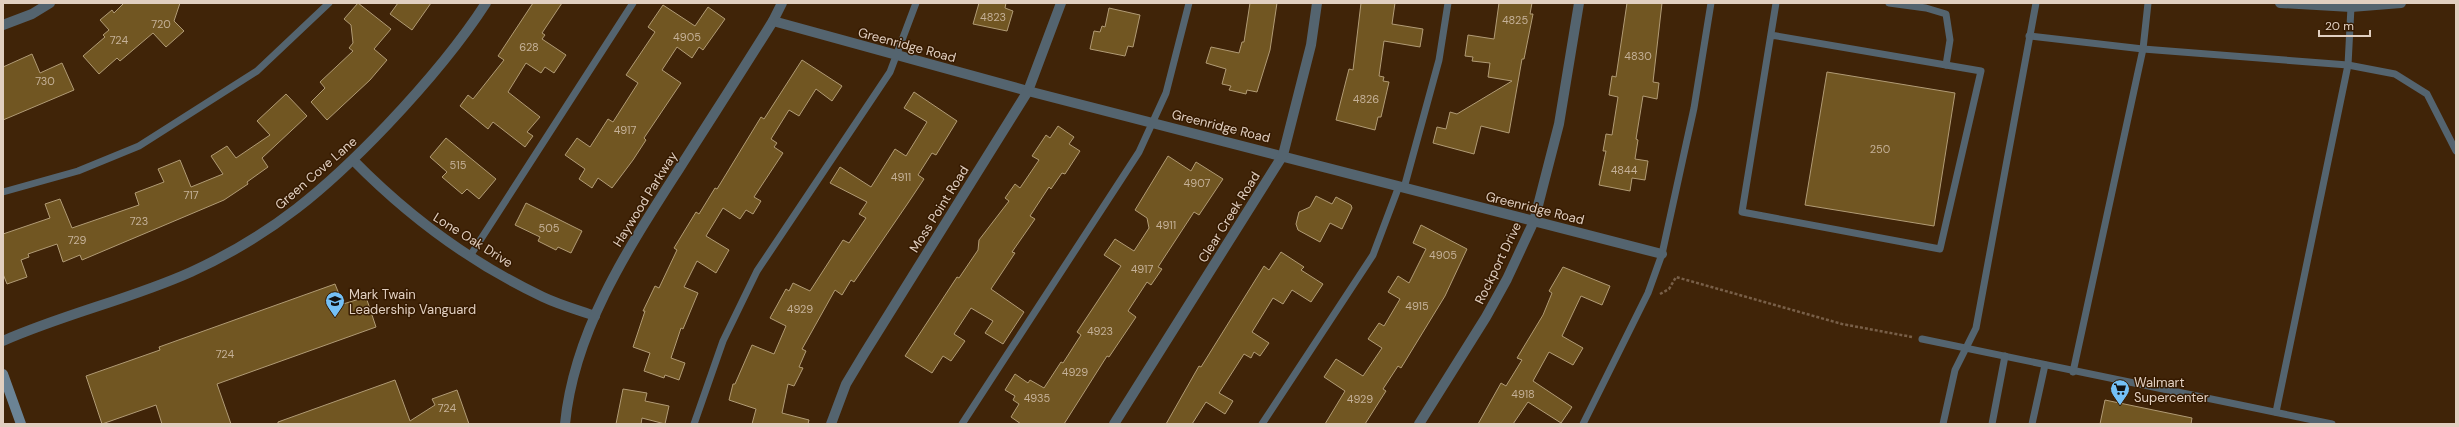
<svg xmlns="http://www.w3.org/2000/svg" width="2459" height="427" font-family="'DM Sans',sans-serif">
	<rect width="100%" height="100%" fill="#402408"/>
	<g fill="#715622" stroke="#b19b75">
		<polygon points="124,3 180,3 174,21 184,31 166,47 153,33 120,61 117,58 99,74 83,56 105,37 103,35 109,30 100,20 112,10 114,13"/>
		<polygon points="358,3 391,29 374,49 387,60 370,80 327,120 311,102 325,88 320,82 353,51 349,48 353,43 351,25 344,19"/>
		<polygon points="398,3 431,3 412,30 390,14"/>
		<polygon points="533,3 562,3 542,33 545,35 542,39 566,55 554,73 545,67 541,73 526,63 508,92 540,117 527,132 533,136 525,147 493,122 488,129 460,106 468,95 473,99 504,60 498,56"/>
		<polygon points="979,3 1006,3 1005,8 1013,11 1007,31 973,24"/>
		<polygon points="1250,3 1277,3 1270,50 1257,92 1247,90 1246,94 1229,90 1231,86 1222,84 1226,69 1206,63 1211,47 1239,53 1242,42 1244,42"/>
		<polygon points="1361,3 1395,3 1392,24 1423,29 1420,47 1384,41 1379,76 1384,77 1383,81 1389,82 1381,117 1378,117 1375,130 1336,120 1349,69 1353,70"/>
		<polygon points="1499,3 1532,3 1530,14 1533,14 1524,59 1522,59 1509,133 1481,126 1474,154 1433,143 1437,127 1446,129 1450,112 1457,114 1512,81 1488,77 1490,63 1472,61 1473,57 1465,56 1468,35 1494,39"/>
		<polygon points="1627,3 1662,3 1653,82 1659,83 1657,99 1643,96 1636,139 1638,140 1635,159 1648,161 1645,180 1632,178 1630,191 1599,185 1606,151 1603,151 1606,134 1612,135 1618,97 1609,95 1612,76 1616,77"/>
		<polygon points="663,5 695,26 708,7 725,19 703,50 699,47 692,58 677,47 662,70 681,83 644,138 646,140 633,160 612,188 598,178 592,188 579,179 585,169 565,155 577,138 590,147 608,119 613,122 638,83 626,75 655,32 648,27"/>
		<polygon points="1109,8 1140,15 1133,47 1128,46 1125,56 1090,49 1094,31 1100,32 1102,26 1105,27"/>
		<polygon points="32,54 40,73 62,63 74,90 3,120 3,67"/>
		<polygon points="802,60 842,86 832,101 816,89 799,116 789,110 771,139 777,143 774,147 783,153 754,197 761,201 753,214 746,210 740,219 723,208 706,236 729,250 716,273 697,261 684,287 698,293 683,329 681,328 671,358 685,363 679,380 665,375 664,378 644,371 650,353 633,347 645,311 643,311 655,286 659,288 677,250 674,248 696,212 699,214 715,188 717,189 761,117 764,119"/>
		<polygon points="1827,72 1955,93 1934,226 1805,205"/>
		<polygon points="914,92 957,121 936,155 932,153 918,175 924,179 908,203 854,282 851,280 842,295 835,290 802,349 806,351 799,367 803,368 794,386 788,384 782,413 809,420 808,424 752,424 756,409 729,400 733,384 735,384 752,345 774,354 786,326 770,318 786,289 789,291 793,283 810,291 843,240 849,243 866,218 859,214 867,202 830,183 840,167 871,187 895,149 906,156 927,122 904,108"/>
		<polygon points="286,94 307,116 262,158 268,167 247,182 248,184 224,200 82,260 80,255 63,262 57,244 28,254 29,257 21,260 27,277 7,284 3,274 3,234 50,218 45,204 60,199 72,228 139,205 135,193 164,182 158,169 180,160 191,187 223,174 211,156 227,146 236,158 270,135 257,121"/>
		<polygon points="1058,126 1074,137 1069,144 1080,151 1065,174 1062,173 1051,189 1049,187 1030,216 1035,219 1012,252 1015,253 991,289 1024,312 1003,344 985,333 993,321 971,308 954,334 965,341 951,361 943,356 932,373 905,356 957,277 959,278 978,250 979,240 1009,201 1005,198 1015,184 1020,188 1039,160 1032,156 1046,135 1050,138"/>
		<polygon points="446,138 496,179 479,199 467,189 462,194 442,177 447,172 430,157"/>
		<polygon points="1168,156 1191,171 1196,162 1223,179 1199,215 1194,212 1158,267 1162,269 1151,285 1147,282 1128,311 1136,317 1109,357 1107,356 1064,424 1021,424 1011,417 1019,404 1013,400 1015,396 1005,390 1015,374 1028,383 1030,380 1044,388 1061,362 1063,363 1081,335 1077,332 1121,266 1104,255 1115,239 1134,251 1149,228 1147,218 1135,210"/>
		<polygon points="1316,196 1332,204 1336,197 1351,205 1352,208 1342,229 1330,223 1320,242 1298,230 1296,224 1299,212 1310,207"/>
		<polygon points="526,203 582,231 571,253 558,247 556,250 538,241 540,237 515,225"/>
		<polygon points="1421,225 1467,249 1445,296 1401,368 1398,366 1383,389 1386,391 1365,424 1325,424 1345,391 1324,377 1336,359 1363,376 1382,348 1368,339 1379,323 1384,326 1400,299 1388,292 1398,276 1409,283 1426,249 1413,243"/>
		<polygon points="1281,252 1304,267 1301,270 1323,284 1311,302 1292,290 1283,304 1273,298 1252,332 1269,343 1260,356 1254,352 1251,358 1244,354 1219,393 1233,401 1225,414 1206,402 1192,424 1166,424 1199,366 1201,367 1264,266 1269,270"/>
		<polygon points="1563,267 1610,286 1602,305 1581,296 1562,336 1583,348 1573,365 1549,352 1533,381 1572,407 1561,423 1528,402 1513,424 1478,424 1501,383 1506,386 1522,360 1517,358 1543,315 1552,293 1549,291"/>
		<polygon points="335,284 343,304 366,297 376,327 217,384 231,424 162,424 156,405 102,424 86,376 160,350 159,347"/>
		<polygon points="395,380 410,421 435,405 432,399 457,390 469,424 278,424 278,422"/>
		<polygon points="623,389 647,393 645,401 669,406 665,424 642,418 641,424 616,424"/>
		<polygon points="2105,400 2192,418 2191,424 2100,424"/>
	</g>
	<g fill="none" stroke-linecap="round" stroke-linejoin="round">
		<polyline stroke="#785f48" stroke-width="2.5" stroke-dasharray="3 2" stroke-linecap="butt" points="1660,294 1669,289 1676,277 1842,324 1912,337"/>
		<g stroke="#54646f" stroke-width="7">
			<polyline points="1889,3 1926,8 1946,14 1950,40 1946,65"/>
			<polyline points="1771,35 1981,71 1940,249 1742,212 1776,3"/>
			<polyline points="2029,36 2143,49 2348,65 2395,74 2427,94 2456,151"/>
			<polyline points="1404,188 1439,60 1448,3"/>
			<polyline points="3,192 78,171 139,146 257,71 329,3"/>
			<polyline points="470,256 633,3"/>
			<polyline points="1922,339 2332,424"/>
			<polyline points="2073,372 2143,49 2148,3"/>
			<polyline points="2276,412 2348,65 2351,7"/>
			<polyline points="694,424 723,341 757,271 890,72 916,3"/>
			<polyline points="962,424 1139,152 1166,93 1189,3"/>
			<polyline points="1262,424 1373,255 1399,186"/>
			<polyline points="1583,424 1648,293 1662,254 1694,108 1711,3"/>
			<polyline points="1943,424 1955,370 1976,328 2036,3"/>
			<polyline points="1992,424 2005,356"/>
			<polyline points="2032,424 2045,365"/>
		</g>
		<g stroke="#54646f" stroke-width="10">
			<polyline points="2280,3 2351,7 2401,3"/>
			<polyline points="773,21 1028,91 1662,254"/>
			<polyline points="3,25 32,14 50,3"/>
			<path d="M353 160C409 217 471 263 543 297 560 305 578 310 595 316"/>
			<path d="M3 341C64 314 131 299 191 272 272 235 326 189 387 125 423 87 457 48 486 3"/>
			<path d="M565 424C574 330 629 247 679 169 710 120 742 71 773 21L782 3"/>
			<polyline points="831,424 846,384 864,354 1028,91 1061,3"/>
			<polyline points="1114,424 1283,155 1311,45 1317,3"/>
			<polyline points="1419,424 1486,317 1507,279 1534,221 1559,124 1579,3"/>
		</g>
		<polyline stroke="#6b8395" stroke-width="10" points="3,374 21,424"/>
	</g>
	<defs>
		<g id="school-pin" transform="scale(1)"><path d="M0 17L-7.5 6A9.5 9.5 0 1 1 7.5 6Z" fill="#74c0f6" stroke="#351a00"/><path d="M0-5L7-2L0 1L-7-2ZM-4 1L0 2.5L4 1V4Q0 6-4 4Z" fill="#111"/></g>
		<g id="supermarket-pin" transform="scale(1)"><path d="M0 17L-7.5 6A9.5 9.5 0 1 1 7.5 6Z" fill="#74c0f6" stroke="#351a00"/><path d="M-6-5.5h2.5l.6 2H6L4.5 2H-2.5L-4.4-4H-6ZM-1.5 3.2a1.3 1.3 0 1 0 .1 0ZM3 3.2a1.3 1.3 0 1 0 .1 0Z" fill="#111"/></g>
	</defs>
	<g fill-rule="evenodd">
		<use href="#school-pin" x="335" y="301"/>
		<use href="#supermarket-pin" x="2120" y="389"/>
	</g>
	<g text-anchor="middle" dominant-baseline="central" stroke-width="3" stroke-linejoin="round" paint-order="stroke">
		<g font-size="11" fill="#c5b198">
			<text x="993" y="17">4823</text>
			<text x="1515" y="20">4825</text>
			<text x="161" y="24">720</text>
			<text x="687" y="37">4905</text>
			<text x="119" y="40">724</text>
			<text x="529" y="47">628</text>
			<text x="1638" y="56">4830</text>
			<text x="45" y="81">730</text>
			<text x="1366" y="99">4826</text>
			<text x="625" y="130">4917</text>
			<text x="1880" y="149">250</text>
			<text x="458" y="165">515</text>
			<text x="1624" y="170">4844</text>
			<text x="901" y="177">4911</text>
			<text x="1197" y="183">4907</text>
			<text x="191" y="195">717</text>
			<text x="139" y="221">723</text>
			<text x="1166" y="225">4911</text>
			<text x="549" y="228">505</text>
			<text x="77" y="240">729</text>
			<text x="1443" y="255">4905</text>
			<text x="1142" y="269">4917</text>
			<text x="1417" y="306">4915</text>
			<text x="800" y="309">4929</text>
			<text x="1100" y="331">4923</text>
			<text x="225" y="354">724</text>
			<text x="1075" y="372">4929</text>
			<text x="1523" y="394">4918</text>
			<text x="1037" y="398">4935</text>
			<text x="1360" y="399">4929</text>
			<text x="447" y="408">724</text>
		</g>
		<g font-size="13" fill="#e1cfc0" stroke="#351a00">
			<text transform="translate(907 45) rotate(15)">Greenridge Road</text>
			<text transform="translate(1221 126) rotate(14)">Greenridge Road</text>
			<text transform="translate(316 173) rotate(-41)">Green Cove Lane</text>
			<text transform="translate(645 199) rotate(-58)">Haywood Parkway</text>
			<text transform="translate(1535 208) rotate(14)">Greenridge Road</text>
			<text transform="translate(939 209) rotate(-58)">Moss Point Road</text>
			<text transform="translate(1229 217) rotate(-58)">Clear Creek Road</text>
			<text transform="translate(473 240) rotate(32)">Lone Oak Drive</text>
			<text transform="translate(1498 263) rotate(-64)">Rockport Drive</text>
		</g>
		<g font-size="13" fill="#e1cfc0" stroke="#351a00" text-anchor="start">
			<text x="349" y="294">Mark Twain<tspan x="349" dy="15">Leadership Vanguard</tspan></text>
			<text x="2134" y="382">Walmart<tspan x="2134" dy="15">Supercenter</tspan></text>
		</g>
	</g>
	<rect width="2459" height="427" fill="none" stroke="#e1cfc0" stroke-width="8"/>
	<path d="M2319 30v6h51v-6" fill="none" stroke="#e1cfc0" stroke-width="2"/>
	<text x="2325" y="30" font-size="12" fill="#e1cfc0" stroke="#351a00" stroke-width="3" paint-order="stroke">20 m</text>
</svg>
